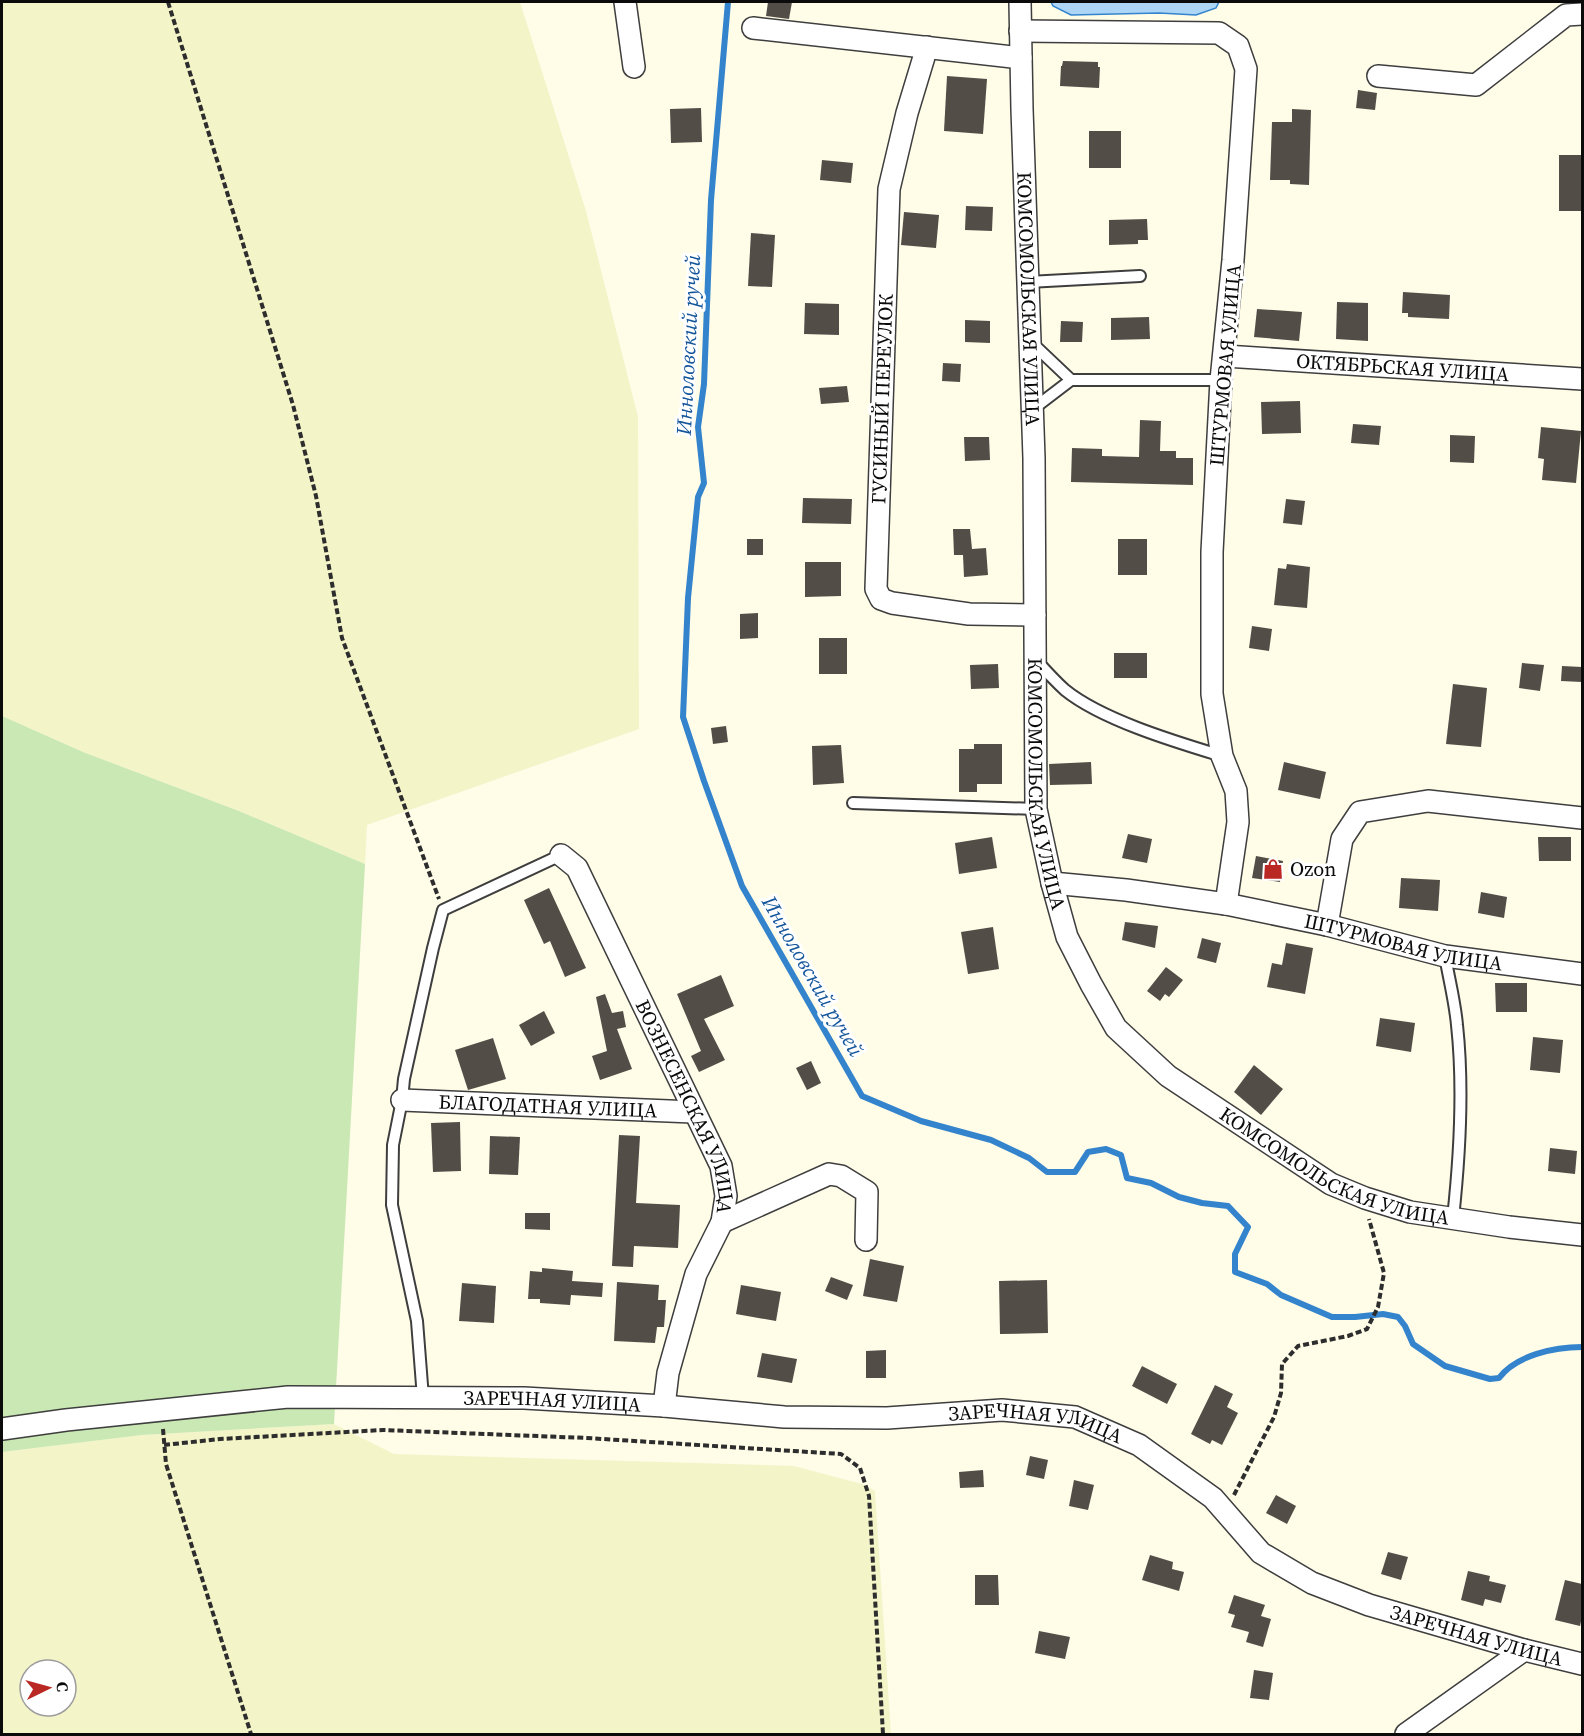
<svg xmlns="http://www.w3.org/2000/svg" width="1584" height="1736" font-family="'Source Serif 4',serif">
	<rect width="100%" height="100%" fill="#fffce8"/>
	<g fill="#f4f4c9" fill-rule="evenodd">
		<polygon points="2,2 520,2 586,211 638,417 639,729 367,825 365,864 239,811 83,752 2,716"/>
		<path d="M334 1424 394 1454 794 1466 862 1484 875 1491 891 1734H2V1452L142 1435ZM30 1670H66V1706H30Z"/>
	</g>
	<polygon fill="#cae8b3" points="2,716 83,752 239,811 365,864 334,1424 142,1435 2,1452"/>
	<polygon fill="#add5f6" stroke="#3484cd" stroke-width="1.5" points="1051,2 1219,2 1216,8 1196,15 1159,13 1071,15 1053,6"/>
	<g fill="none" stroke-linecap="round" stroke-linejoin="round">
		<path stroke="#3484cd" stroke-width="6" d="M728 2 711 200 704 384 698 427 704 483 698 497 688 598 683 717 704 781 742 886 862 1096 921 1121 991 1140 1029 1158 1047 1172H1075L1088 1152 1106 1149 1121 1155 1127 1178 1151 1183 1179 1197 1202 1203 1228 1206 1248 1227 1235 1254V1272L1267 1284 1281 1295 1332 1317H1355L1383 1314 1398 1317 1405 1326 1413 1344 1445 1366 1490 1379 1499 1378C1516 1355 1555 1347 1582 1347"/>
	</g>
	<g fill="#534d47">
		<polygon points="768,2 792,2 789,19 766,16"/>
		<polygon points="1063,61 1098,62 1098,67 1100,67 1099,88 1060,86 1061,66 1062,66"/>
		<polygon points="947,76 987,79 983,134 944,131"/>
		<polygon points="1358,90 1377,93 1375,110 1356,108"/>
		<polygon points="701,108 702,142 671,143 670,109"/>
		<polygon points="1292,109 1311,110 1309,185 1290,184 1290,180 1270,180 1272,122 1292,122"/>
		<rect x="1089" y="131" width="32" height="37"/>
		<rect x="1559" y="155" width="23" height="56"/>
		<polygon points="822,160 853,163 851,183 820,180"/>
		<polygon points="966,206 993,207 992,231 965,230"/>
		<polygon points="904,212 939,215 936,248 901,245"/>
		<polygon points="1147,219 1148,240 1138,240 1138,244 1109,245 1109,220"/>
		<polygon points="751,233 775,235 772,287 748,286"/>
		<polygon points="1403,292 1450,295 1449,319 1408,317 1408,313 1402,313"/>
		<polygon points="1337,302 1368,303 1368,341 1336,339"/>
		<polygon points="805,303 839,304 839,335 804,334"/>
		<polygon points="1257,309 1302,312 1299,341 1254,337"/>
		<polygon points="1149,317 1150,339 1111,340 1111,318"/>
		<polygon points="965,320 990,321 990,343 965,342"/>
		<polygon points="1061,321 1083,322 1082,342 1060,342"/>
		<polygon points="943,363 961,364 960,382 942,381"/>
		<polygon points="847,386 849,402 821,404 819,388"/>
		<polygon points="1300,401 1301,433 1262,434 1261,402"/>
		<polygon points="1140,420 1161,421 1160,451 1176,451 1176,458 1193,458 1193,485 1071,482 1072,448 1102,449 1102,456 1139,457"/>
		<polygon points="1353,424 1381,426 1379,445 1351,443"/>
		<polygon points="1541,427 1581,431 1576,483 1542,480 1544,459 1538,458"/>
		<polygon points="1450,435 1475,436 1474,463 1450,462"/>
		<polygon points="964,437 989,437 990,460 965,461"/>
		<polygon points="803,498 852,499 851,524 802,523"/>
		<polygon points="1286,499 1305,501 1302,525 1283,523"/>
		<polygon points="953,529 970,529 972,549 986,548 988,575 964,577 963,555 954,555"/>
		<rect x="747" y="539" width="16" height="16"/>
		<rect x="1118" y="539" width="29" height="36"/>
		<polygon points="805,562 841,562 841,596 805,597"/>
		<polygon points="1287,564 1310,567 1307,608 1274,605 1278,568 1286,569"/>
		<polygon points="758,613 758,638 740,639 740,614"/>
		<polygon points="1252,626 1272,629 1269,651 1249,648"/>
		<rect x="819" y="638" width="28" height="36"/>
		<rect x="1114" y="653" width="33" height="25"/>
		<polygon points="1522,663 1544,665 1540,691 1519,688"/>
		<polygon points="998,664 999,688 971,689 970,665"/>
		<polygon points="1562,666 1582,667 1582,682 1561,681"/>
		<polygon points="1453,684 1487,688 1481,747 1446,744"/>
		<polygon points="726,726 728,742 713,744 711,728"/>
		<polygon points="974,744 1002,744 1002,784 977,784 977,792 959,792 959,749 974,749"/>
		<polygon points="841,745 844,783 813,785 812,746"/>
		<polygon points="1091,762 1092,784 1050,785 1049,764"/>
		<polygon points="1284,762 1326,772 1320,799 1278,790"/>
		<polygon points="1128,834 1152,839 1147,863 1122,858"/>
		<polygon points="992,837 997,868 959,874 955,843"/>
		<polygon points="1538,837 1571,837 1571,861 1539,861"/>
		<polygon points="1256,856 1283,861 1280,882 1252,878"/>
		<polygon points="1401,878 1440,880 1438,911 1399,908"/>
		<polygon points="549,888 586,968 565,977 550,941 544,944 524,900"/>
		<polygon points="1481,892 1507,897 1504,918 1478,913"/>
		<polygon points="1125,922 1158,926 1155,948 1122,940"/>
		<polygon points="993,927 999,969 968,974 961,932"/>
		<polygon points="1202,938 1221,943 1216,963 1197,958"/>
		<polygon points="1286,943 1313,948 1305,994 1267,987 1272,963 1282,965"/>
		<polygon points="1166,967 1183,980 1169,997 1165,994 1160,1001 1147,991"/>
		<polygon points="721,975 734,1006 704,1019 725,1060 699,1072 691,1056 701,1051 677,994"/>
		<polygon points="1495,983 1527,983 1527,1012 1496,1012"/>
		<polygon points="605,994 612,1013 623,1011 626,1027 617,1029 632,1069 600,1080 592,1056 607,1051 596,997"/>
		<polygon points="544,1011 555,1033 531,1046 519,1025"/>
		<polygon points="1380,1018 1415,1023 1411,1052 1376,1046"/>
		<polygon points="1533,1037 1563,1040 1560,1073 1530,1070"/>
		<polygon points="493,1038 506,1079 468,1090 455,1050"/>
		<polygon points="811,1061 821,1083 807,1090 796,1068"/>
		<polygon points="1254,1065 1283,1089 1261,1115 1234,1092"/>
		<polygon points="460,1122 461,1171 433,1172 431,1123"/>
		<polygon points="619,1135 640,1136 636,1203 680,1205 678,1248 634,1246 633,1267 612,1266"/>
		<polygon points="490,1136 520,1137 518,1175 489,1174"/>
		<polygon points="1550,1148 1577,1151 1575,1174 1548,1171"/>
		<polygon points="525,1213 550,1213 550,1230 525,1229"/>
		<polygon points="870,1259 904,1266 897,1302 863,1296"/>
		<polygon points="542,1268 573,1271 572,1281 603,1283 602,1297 571,1295 570,1305 540,1303 540,1299 528,1299 530,1271 542,1272"/>
		<polygon points="831,1277 853,1285 847,1300 825,1291"/>
		<polygon points="1047,1280 1048,1333 1000,1334 999,1281"/>
		<polygon points="617,1282 659,1285 658,1300 666,1300 664,1327 657,1327 655,1343 614,1341"/>
		<polygon points="462,1283 496,1286 494,1323 459,1321"/>
		<polygon points="741,1285 781,1292 776,1321 736,1314"/>
		<polygon points="886,1350 886,1378 866,1378 866,1351"/>
		<polygon points="762,1353 797,1359 792,1383 757,1377"/>
		<polygon points="1142,1366 1177,1384 1167,1404 1132,1386"/>
		<polygon points="1215,1385 1233,1394 1227,1407 1238,1413 1222,1445 1212,1440 1210,1444 1191,1434"/>
		<polygon points="1030,1456 1048,1460 1044,1479 1026,1475"/>
		<polygon points="983,1470 984,1487 960,1488 959,1472"/>
		<polygon points="1074,1480 1094,1485 1088,1510 1069,1506"/>
		<polygon points="1276,1495 1296,1506 1287,1524 1266,1513"/>
		<polygon points="1388,1552 1408,1557 1401,1580 1381,1574"/>
		<polygon points="1150,1555 1173,1562 1172,1569 1184,1572 1179,1591 1142,1580"/>
		<polygon points="1468,1571 1490,1576 1489,1581 1506,1585 1501,1603 1485,1599 1483,1606 1461,1600"/>
		<polygon points="975,1575 998,1575 999,1605 975,1605"/>
		<polygon points="1565,1580 1582,1584 1582,1617 1580,1626 1555,1620"/>
		<polygon points="1234,1595 1265,1605 1261,1616 1271,1619 1263,1647 1246,1642 1249,1632 1231,1627 1235,1615 1228,1613"/>
		<polygon points="1039,1631 1070,1637 1065,1659 1035,1653"/>
		<polygon points="1254,1670 1273,1673 1269,1700 1250,1698"/>
	</g>
	<g fill="none" stroke-linecap="round" stroke-linejoin="round">
		<g stroke="#3e3e3e" stroke-width="14">
			<g id="service">
				<polyline points="1028,282 1140,276"/>
				<polyline points="1032,343 1071,380"/>
				<polyline points="1033,409 1071,380 1221,380"/>
				<path d="M1036 660C1045 670 1055 681 1065 690 1102 720 1176 742 1222 756"/>
				<polyline points="853,803 1036,809"/>
				<path d="M1445 956C1449 979 1455 1002 1457 1025 1464 1089 1460 1154 1453 1218"/>
				<polyline points="423,1398 417,1321 392,1205 393,1145 402,1100 404,1079 433,948 443,910 561,855"/>
			</g>
		</g>
		<g stroke="#3e3e3e" stroke-width="24">
			<g id="minor">
				<polyline points="625,2 634,67"/>
				<path id="s1" d="M1020 2 1022 109 1034 458 1036 809 1052 883 1067 937 1091 984 1116 1028 1168 1076 1331 1184 1365 1198 1410 1212 1509 1227 1582 1235"/>
				<polyline points="753,28 1021,58"/>
				<polyline points="1020,31 1219,33 1238,46 1246,69 1233,260 1221,380 1212,552 1212,694 1222,756 1236,791 1238,822 1226,904"/>
				<polyline points="927,47 907,113 889,189 876,589 881,599 892,603 969,614 1035,615"/>
				<polyline points="1378,76 1476,85 1566,15 1582,14"/>
				<path id="s2" d="M1225 356 1582 379"/>
				<path id="s3" d="M561 855 577 868 721 1166 726 1196 722 1222 696 1274 668 1373 664 1406"/>
				<path id="s4" d="M1052 883 1126 890 1226 904 1327 925 1445 956 1582 974"/>
				<polyline points="1327,925 1342,839 1360,812 1428,801 1582,818"/>
				<path id="s5" d="M402 1100 693 1112"/>
				<polyline points="722,1222 829,1174 841,1176 867,1192 866,1240"/>
				<path id="s6" d="M2 1429 66 1420 288 1397 524 1398 664 1406 784 1417 887 1418 1002 1410 1075 1417 1139 1445 1213 1498 1261 1553 1312 1583 1369 1605 1524 1650 1582 1664"/>
				<polyline points="1406,1734 1524,1650"/>
			</g>
		</g>
		<g stroke="#2d2d2d" stroke-width="4" stroke-dasharray="6 3" stroke-linecap="butt">
			<polyline points="168,2 293,405 316,496 342,638 439,899"/>
			<polyline points="163,1429 166,1464 251,1734"/>
			<polyline points="164,1445 220,1439 383,1430 587,1438 841,1454 860,1468 869,1496 883,1734"/>
			<polyline points="1234,1495 1274,1417 1281,1393 1282,1364 1298,1346 1348,1336 1367,1329 1378,1307 1384,1273 1369,1219"/>
		</g>
		<use href="#service" stroke="#fff" stroke-width="10"/>
		<use href="#minor" stroke="#fff" stroke-width="21"/>
	</g>
	<defs>
		<g id="shop-bare" transform="scale(1.62)"><path d="M-5-2.5h2.3a2.7 3.5 0 0 1 5.4 0H5L5.5 6h-11ZM-1.5-2.5h3a1.5 2.3 0 0 0-3 0Z" fill="#ba2823" stroke="#fff" stroke-width="2.5" paint-order="stroke"/></g>
	</defs>
	<g fill-rule="evenodd">
		<use href="#shop-bare" x="1273" y="869"/>
	</g>
	<g text-anchor="middle" dominant-baseline="central" stroke-width="6" stroke-linejoin="round" paint-order="stroke">
		<g font-size="20" fill="#0b0b0b" stroke="#fff">
			<text stroke="none"><textPath href="#s1" startOffset="297">КОМСОМОЛЬСКАЯ УЛИЦА</textPath></text>
			<text transform="translate(1225 365) rotate(-85)">ШТУРМОВАЯ УЛИЦА</text>
			<text stroke="none"><textPath href="#s2" startOffset="178">ОКТЯБРЬСКАЯ УЛИЦА</textPath></text>
			<text transform="translate(882 399) rotate(-88)">ГУСИНЫЙ ПЕРЕУЛОК</text>
			<text stroke="none"><textPath href="#s1" startOffset="783">КОМСОМОЛЬСКАЯ УЛИЦА</textPath></text>
			<text stroke="none"><textPath href="#s4" startOffset="357">ШТУРМОВАЯ УЛИЦА</textPath></text>
			<text stroke="none"><textPath href="#s5" startOffset="146">БЛАГОДАТНАЯ УЛИЦА</textPath></text>
			<text stroke="none"><textPath href="#s3" startOffset="284">ВОЗНЕСЕНСКАЯ УЛИЦА</textPath></text>
			<text stroke="none"><textPath href="#s1" startOffset="1305">КОМСОМОЛЬСКАЯ УЛИЦА</textPath></text>
			<text stroke="none"><textPath href="#s6" startOffset="552">ЗАРЕЧНАЯ УЛИЦА</textPath></text>
			<text stroke="none"><textPath href="#s6" startOffset="1038">ЗАРЕЧНАЯ УЛИЦА</textPath></text>
			<text stroke="none"><textPath href="#s6" startOffset="1542">ЗАРЕЧНАЯ УЛИЦА</textPath></text>
		</g>
		<g font-size="20" fill="#0b0b0b" stroke="#fff" text-anchor="start">
			<text x="1290" y="869">Ozon</text>
		</g>
		<g font-size="21" font-style="italic" fill="#15569b" stroke="#fff">
			<text transform="translate(688 345) rotate(-87)">Инноловский ручей</text>
			<text transform="translate(813 976) rotate(60)">Инноловский ручей</text>
		</g>
	</g>
	<rect width="1584" height="1736" fill="none" stroke="#0b0b0b" stroke-width="6"/>
	<g transform="translate(48 1688) rotate(85)"><circle r="28" fill="#ffffff" stroke="#9d9d9d" stroke-width="1.5"/>
	<path d="M0-4.5L10 22L0 15L-10 22Z" fill="#ba2823"/>
	<text y="-9" font-size="16" font-weight="bold" text-anchor="middle" fill="#0b0b0b">С</text>
	</g>
</svg>
